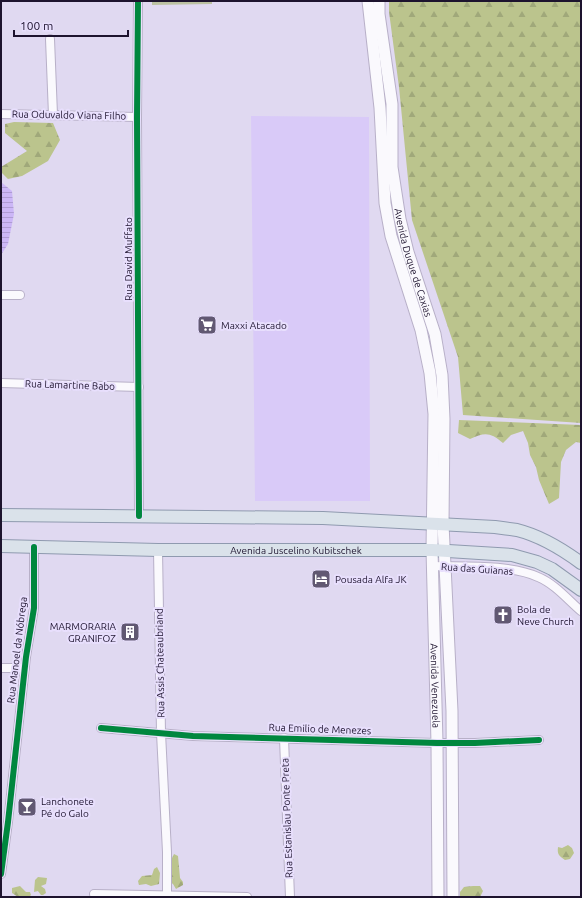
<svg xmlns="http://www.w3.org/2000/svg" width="582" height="898" font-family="Ubuntu,sans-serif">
	<defs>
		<pattern id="forest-firs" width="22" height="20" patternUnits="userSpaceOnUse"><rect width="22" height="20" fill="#bbc48d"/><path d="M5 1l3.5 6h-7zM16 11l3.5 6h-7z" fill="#a0a87a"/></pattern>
		<pattern id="water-rules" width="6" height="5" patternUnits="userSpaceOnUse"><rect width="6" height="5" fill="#ccb7f7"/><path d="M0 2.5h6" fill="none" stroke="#af9cd4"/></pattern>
	</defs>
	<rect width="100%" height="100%" fill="#e0d9f1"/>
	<polygon fill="#d9caf8" points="251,116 369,117 370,501 255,501"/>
	<polygon fill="#bcc2a2" points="152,1 212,1 212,4 152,5"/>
	<g fill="url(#forest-firs)">
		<polygon points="389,1 581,1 581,423 463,415 458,357 412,220 399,87 389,12"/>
		<polygon points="14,122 53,123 60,140 48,161 22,176 8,179 1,172 1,167 27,151 5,133 5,124"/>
		<path d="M459 420 581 425V443L576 442 566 450 561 462 559 498 549 504 539 480 536 467 530 455 528 443 523 431 511 435 503 443C490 432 485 432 470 439L458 433Z"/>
		<path d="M568 845 572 848 574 853 570 859 565 860C559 856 557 854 558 847L562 848Z"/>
		<polygon points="174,854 178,856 180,878 183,882 183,885 176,889 173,884 167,880 168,866"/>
		<polygon points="157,867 160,873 159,884 151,886 146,884 139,885 138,881 142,876 152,875 154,869"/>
		<polygon points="38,877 47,878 46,884 41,886 45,889 46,893 43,895 41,895 38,891 34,892 35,880"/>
		<polygon points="20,886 26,892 30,892 31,895 29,897 18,897 12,893 12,888"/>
		<polygon points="473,886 480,886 483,891 480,897 460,897 460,892 464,887"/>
	</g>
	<polygon fill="url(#water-rules)" points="1,182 12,191 14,214 8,244 1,255"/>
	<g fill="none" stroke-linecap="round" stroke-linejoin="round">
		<g stroke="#b8b0c8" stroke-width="10">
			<g id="street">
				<polyline points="138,1 137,117 139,516"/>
				<polyline points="50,39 53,115"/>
				<polyline points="1,114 137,117"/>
				<polyline points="1,295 20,295"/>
				<polyline points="1,383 139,387"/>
				<polyline points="158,550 161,733 167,852 167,897"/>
				<path d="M432 566C464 567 509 564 538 577 555 584 568 600 581 611"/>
				<polyline points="1,668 25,668"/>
				<polyline points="101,728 193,736 437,743 475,743 539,740"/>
				<polyline points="284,738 290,897"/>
				<polyline points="1,874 8,822 26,657 34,608 34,547"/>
				<polyline points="94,894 247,897"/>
			</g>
		</g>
		<g stroke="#b8b0c8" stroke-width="13">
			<g id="secondary">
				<path id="s1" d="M368 1 380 108 385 203 391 236 421 330 430 373 434 414 432 550 437 743 438 897"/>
				<path id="s2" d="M379 1V14L392 104V167L400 219 408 252 435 334 442 375 444 419 443 524 452 711 453 897"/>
			</g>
		</g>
		<g stroke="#8f9aaf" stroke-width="14">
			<g id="primary">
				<path d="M1 515 323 518 495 527C502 528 510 529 517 530 541 536 562 549 581 563"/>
				<path id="s3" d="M1 546 158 550H432L512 555 537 562 552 569 581 590"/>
			</g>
		</g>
		<use href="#street" stroke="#faf9fd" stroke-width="8"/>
		<use href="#secondary" stroke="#faf9fd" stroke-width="11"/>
		<use href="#primary" stroke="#dae2ea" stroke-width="12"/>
		<g stroke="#e8dffd" stroke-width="8">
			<g id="cycleway">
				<polyline points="138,1 137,117 139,516"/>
				<polyline points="101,728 193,736 437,743 475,743 539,740"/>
				<polyline points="1,874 8,822 26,657 34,608 34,547"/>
			</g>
		</g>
		<use href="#cycleway" stroke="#00873e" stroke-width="6"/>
	</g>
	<defs>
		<g id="supermarket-square" transform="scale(1)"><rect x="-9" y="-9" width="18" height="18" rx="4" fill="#615872" stroke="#e8dffd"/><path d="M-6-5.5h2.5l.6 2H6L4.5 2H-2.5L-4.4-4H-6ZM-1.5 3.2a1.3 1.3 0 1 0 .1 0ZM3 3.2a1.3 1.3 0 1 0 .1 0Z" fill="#fff"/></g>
		<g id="hotel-square" transform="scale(1)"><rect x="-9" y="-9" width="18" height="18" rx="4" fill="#615872" stroke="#e8dffd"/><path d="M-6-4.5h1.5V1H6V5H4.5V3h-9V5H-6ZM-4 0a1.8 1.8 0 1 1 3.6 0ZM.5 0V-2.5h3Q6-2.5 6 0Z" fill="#fff"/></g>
		<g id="church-square" transform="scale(1)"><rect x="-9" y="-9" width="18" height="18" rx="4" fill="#615872" stroke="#e8dffd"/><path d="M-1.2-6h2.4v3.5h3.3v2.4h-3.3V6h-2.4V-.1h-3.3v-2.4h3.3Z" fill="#fff"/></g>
		<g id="building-square" transform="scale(1)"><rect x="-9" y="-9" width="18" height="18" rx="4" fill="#615872" stroke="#e8dffd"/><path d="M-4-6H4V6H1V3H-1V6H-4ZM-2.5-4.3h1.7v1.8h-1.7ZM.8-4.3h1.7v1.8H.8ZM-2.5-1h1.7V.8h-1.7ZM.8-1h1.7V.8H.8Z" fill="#fff"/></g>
		<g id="bar-square" transform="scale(1)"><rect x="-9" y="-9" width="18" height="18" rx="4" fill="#615872" stroke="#e8dffd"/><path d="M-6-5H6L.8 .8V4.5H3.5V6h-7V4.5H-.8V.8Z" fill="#fff"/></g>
	</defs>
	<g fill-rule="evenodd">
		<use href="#supermarket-square" x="207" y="325"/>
		<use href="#hotel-square" x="321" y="579"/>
		<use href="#church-square" x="503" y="615"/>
		<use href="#building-square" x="130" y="632"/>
		<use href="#bar-square" x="27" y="807"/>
	</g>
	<g text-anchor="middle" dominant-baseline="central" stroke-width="4" stroke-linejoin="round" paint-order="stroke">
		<g font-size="10" fill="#1d132e" stroke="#e8dffd">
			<text transform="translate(69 115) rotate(1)">Rua Oduvaldo Viana Filho</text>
			<text transform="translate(128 259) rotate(-90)">Rua David Muffato</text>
			<text stroke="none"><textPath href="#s2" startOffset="265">Avenida Duque de Caxias</textPath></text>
			<text transform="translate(70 385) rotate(2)">Rua Lamartine Babo</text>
			<text stroke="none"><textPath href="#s3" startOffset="295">Avenida Juscelino Kubitschek</textPath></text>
			<text transform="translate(477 569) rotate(4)">Rua das Guianas</text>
			<text transform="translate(17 650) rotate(-83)">Rua Manoel da Nóbrega</text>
			<text transform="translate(160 663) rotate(-91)">Rua Assis Chateaubriand</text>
			<text stroke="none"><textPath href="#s1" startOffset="692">Avenida Venezuela</textPath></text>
			<text transform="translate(320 729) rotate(2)">Rua Emilio de Menezes</text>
			<text transform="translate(287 818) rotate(-92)">Rua Estanislau Ponte Preta</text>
		</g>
		<g font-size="10" fill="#1d132e" stroke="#e8dffd" text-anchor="start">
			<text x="221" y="325">Maxxi Atacado</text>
			<text x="335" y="579">Pousada Alfa JK</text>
			<text x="517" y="609">Bola de<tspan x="517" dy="12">Neve Church</tspan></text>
			<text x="116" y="626" text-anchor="end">MARMORARIA<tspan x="116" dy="12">GRANIFOZ</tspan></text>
			<text x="41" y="801">Lanchonete<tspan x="41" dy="12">Pé do Galo</tspan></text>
		</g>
	</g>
	<rect width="582" height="898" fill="none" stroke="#1d132e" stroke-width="4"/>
	<path d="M14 30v6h114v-6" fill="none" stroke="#1d132e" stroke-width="2"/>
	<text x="20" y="30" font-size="12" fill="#1d132e" stroke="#e8dffd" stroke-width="3" paint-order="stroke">100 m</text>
</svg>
